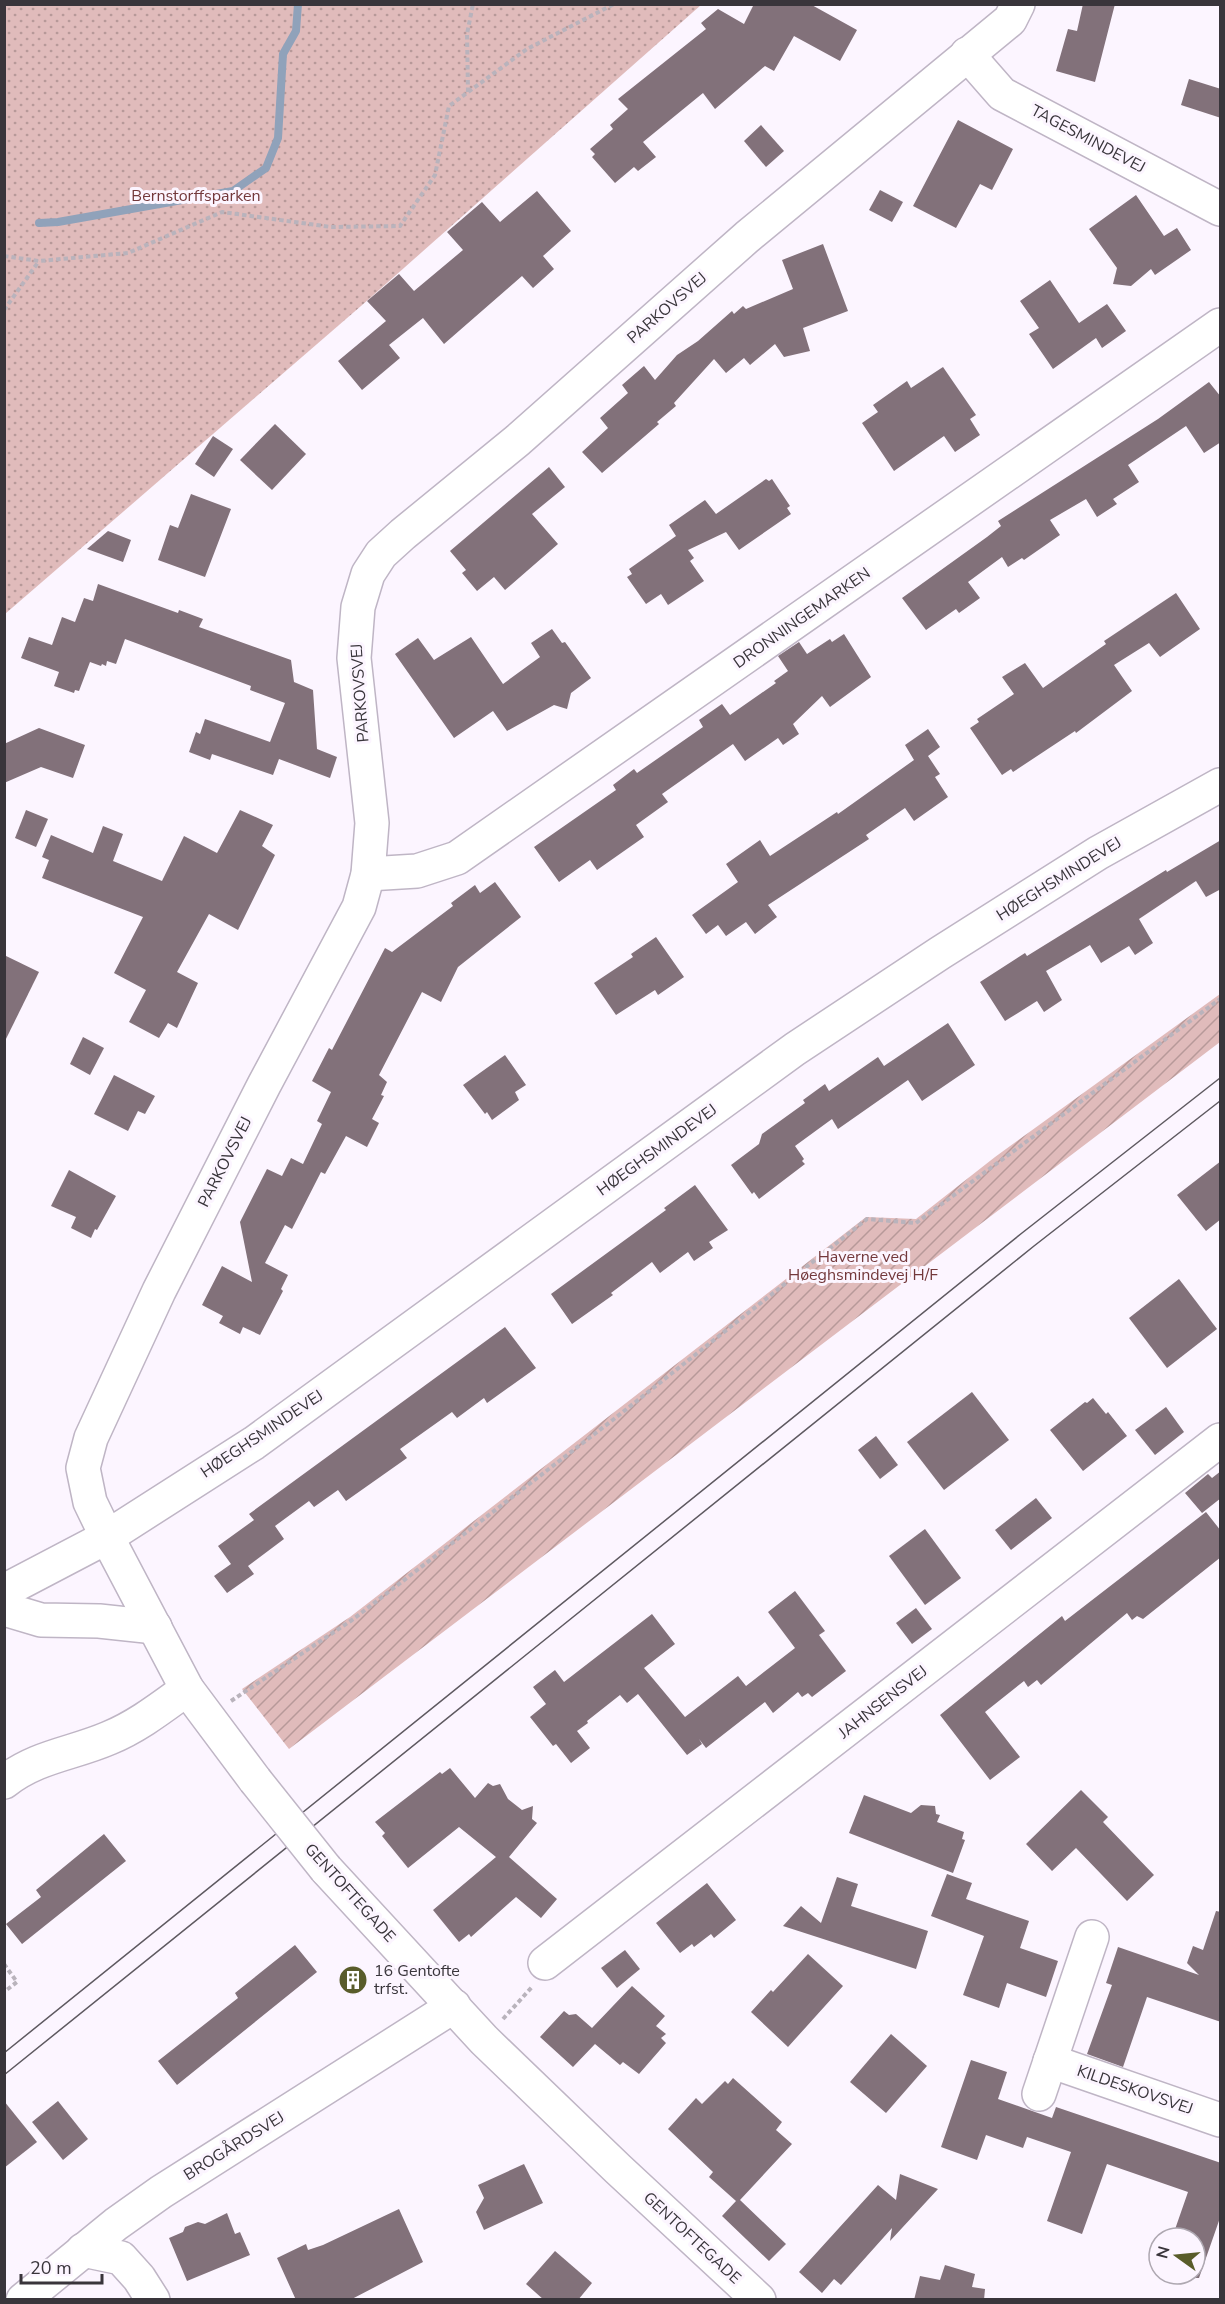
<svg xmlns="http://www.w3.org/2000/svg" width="1225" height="2304" font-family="'Nunito Sans',sans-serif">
	<defs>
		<pattern id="park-dots" width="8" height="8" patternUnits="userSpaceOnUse" patternTransform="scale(1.5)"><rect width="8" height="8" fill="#e0bbbb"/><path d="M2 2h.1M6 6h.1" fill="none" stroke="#b79999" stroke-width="1.8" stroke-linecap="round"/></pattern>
		<pattern id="garden-furrows" width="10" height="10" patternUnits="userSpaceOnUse" patternTransform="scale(1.5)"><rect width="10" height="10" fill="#e0bbbb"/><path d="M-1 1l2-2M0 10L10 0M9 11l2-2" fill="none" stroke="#b79999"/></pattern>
	</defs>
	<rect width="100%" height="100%" fill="#fcf5ff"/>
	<polygon fill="url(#park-dots)" points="5,4 701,4 701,5 361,306 5,614"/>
	<polygon fill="url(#garden-furrows)" points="1220,994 1220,1042 289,1749 242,1689 350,1617 866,1217 916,1219 995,1157"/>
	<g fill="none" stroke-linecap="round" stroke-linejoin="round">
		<polyline stroke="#90a2ba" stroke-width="8" points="39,223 58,222 233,191 266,168 278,138 283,54 296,31 298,4"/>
	</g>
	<g fill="#82717a">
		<polygon points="754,4 810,4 857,30 840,61 794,36 774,71 765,66 715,109 703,93 643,142 656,157 638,171 634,167 615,183 592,157 595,154 590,149 613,129 610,125 628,109 618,99 706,29 701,23 718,9 744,24"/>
		<polygon points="1083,4 1115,4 1095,82 1056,71 1068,29 1077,31"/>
		<polygon points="1189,79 1221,89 1221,118 1181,105"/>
		<polygon points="958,120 1013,149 992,190 980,184 956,228 913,206"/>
		<polygon points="761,125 784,151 766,167 744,141"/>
		<polygon points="880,190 903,202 892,222 869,210"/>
		<polygon points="537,191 571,231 543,256 554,269 533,288 522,276 444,344 423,318 389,345 400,358 362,390 338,361 386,321 367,301 399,274 414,291 463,250 447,232 482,202 500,222"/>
		<polygon points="1136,195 1164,236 1177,228 1191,250 1155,275 1151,269 1131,286 1113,284 1117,268 1089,229"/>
		<polygon points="823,244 848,311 803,328 810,351 784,357 775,344 750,365 744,358 726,373 714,359 674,403 676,406 657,422 659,424 602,473 582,452 608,428 600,418 628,393 622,385 644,366 655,380 677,355 698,341 732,311 734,314 743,306 746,309 793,289 782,260"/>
		<polygon points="1050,280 1079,323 1107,304 1126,331 1102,348 1096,338 1053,369 1029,334 1039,328 1020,301"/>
		<polygon points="943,367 976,415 970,419 980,435 955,452 944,436 894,471 862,423 878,412 873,405 907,381 911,388"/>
		<polygon points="1209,382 1221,397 1221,442 1204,453 1186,426 1128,465 1139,482 1113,499 1117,504 1097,517 1086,499 1050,520 1060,535 1024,560 1022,558 1008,567 1002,557 968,582 980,598 959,613 956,609 926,630 902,598 987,537 1001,526 998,521 1158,419"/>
		<polygon points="275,424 306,454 272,490 240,460"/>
		<polygon points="213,436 233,449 214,477 195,464"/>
		<polygon points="549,467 565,487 532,514 558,544 505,590 494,577 477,591 462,573 466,570 450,551"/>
		<polygon points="766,479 769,481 772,479 790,506 787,508 791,514 739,550 726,532 688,550 694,558 690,561 704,581 668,605 661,594 646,604 627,577 632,574 629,569 676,536 669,525 705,500 716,514"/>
		<polygon points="191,494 231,509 205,577 158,560 170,525 178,528"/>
		<polygon points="108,531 131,540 123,562 87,549"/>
		<polygon points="98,584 178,613 179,610 203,619 199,627 291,660 294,682 313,690 317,749 337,757 330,778 279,759 273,775 212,754 210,760 189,752 196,732 200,734 205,719 270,742 285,703 250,690 251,686 125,639 116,664 107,661 106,666 102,664 101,666 90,662 79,691 75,690 74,693 54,686 59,672 21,658 29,637 52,645 62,617 75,622 84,598 93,601"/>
		<polygon points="1176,593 1200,629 1160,657 1149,643 1114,665 1132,691 1076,733 1075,731 1013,772 1011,769 1002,775 970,728 979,722 977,719 1014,694 1002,677 1025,663 1043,688 1106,644 1104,641"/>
		<polygon points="552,629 562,643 565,642 591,678 571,693 567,709 554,705 507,731 493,711 454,738 395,654 418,638 434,660 471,637 503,684 540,657 531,643"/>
		<polygon points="844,634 871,677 830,707 822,696 793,724 799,734 783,745 778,738 745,761 733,744 662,794 668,802 636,825 644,837 597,870 590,860 559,882 534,847 616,790 613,785 634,769 637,773 703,727 699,720 722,704 730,715 776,683 774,681 788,671 778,656 799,642 807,654 830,639 832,642"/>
		<polygon points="39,728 85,745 73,778 41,767 4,783 4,744"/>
		<polygon points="928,729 940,747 928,756 940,774 935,777 948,797 914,821 905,808 866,835 869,839 768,905 777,917 755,934 746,922 726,936 718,925 706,934 692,915 738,882 726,864 760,840 770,856 837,812 838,814 914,760 905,745"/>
		<polygon points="26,810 48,819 36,847 15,838"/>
		<polygon points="240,810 273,825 262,846 275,855 238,930 209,914 177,972 198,983 177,1028 168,1023 159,1038 129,1022 146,990 114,973 143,917 42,878 49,860 42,857 51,835 93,853 103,826 123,834 113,861 162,881 184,836 217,853"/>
		<polygon points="1221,840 1221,889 1206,897 1196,881 1139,919 1153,943 1135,955 1129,946 1101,963 1090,945 1046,971 1062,1000 1044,1012 1037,1001 1005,1021 980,982 1025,953 1027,956 1166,870 1167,872"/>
		<polygon points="495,882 521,917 458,967 441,1002 422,992 379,1075 387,1082 381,1095 384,1096 372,1119 379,1123 367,1147 346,1136 325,1174 321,1172 292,1229 285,1225 265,1263 288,1275 281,1289 283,1291 260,1335 243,1327 240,1334 219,1323 223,1316 202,1305 222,1266 252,1282 240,1222 267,1169 282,1176 291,1158 303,1164 322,1124 317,1121 331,1092 312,1081 329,1048 332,1050 385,948 392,952 453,906 451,903 475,885 480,893"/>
		<polygon points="656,937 684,977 658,995 655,990 616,1015 594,983 633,957 631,954"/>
		<polygon points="4,955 39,972 4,1043"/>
		<polygon points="948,1023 975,1065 922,1101 908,1080 838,1129 832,1119 795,1146 804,1159 802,1161 805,1164 759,1199 754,1192 752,1194 731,1165 759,1144 762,1134 805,1103 803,1100 825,1084 829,1091 878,1057 884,1066"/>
		<polygon points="83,1037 104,1048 90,1075 70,1064"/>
		<polygon points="505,1055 526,1085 515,1092 519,1100 492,1120 487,1112 485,1114 463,1085"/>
		<polygon points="114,1075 155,1096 145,1114 138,1111 128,1131 94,1114"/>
		<polygon points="1221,1161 1221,1219 1206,1231 1177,1195"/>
		<polygon points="69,1170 116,1196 97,1230 95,1229 91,1238 71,1228 76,1217 51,1206"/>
		<polygon points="695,1185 728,1230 709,1242 713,1248 694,1261 688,1252 660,1273 652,1262 611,1293 613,1295 572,1324 551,1294 666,1210 664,1208"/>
		<polygon points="1179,1279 1217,1329 1167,1368 1129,1318"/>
		<polygon points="505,1327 536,1368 487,1403 484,1398 457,1418 452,1412 400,1449 407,1458 346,1501 338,1490 314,1507 309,1501 275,1526 284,1539 248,1566 254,1574 227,1593 214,1576 231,1564 218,1546 254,1520 249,1514"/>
		<polygon points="972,1392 1009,1440 944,1490 907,1442"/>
		<polygon points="1093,1398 1106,1414 1108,1412 1127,1436 1083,1471 1050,1430 1085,1402 1087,1403"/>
		<polygon points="1166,1407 1184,1432 1155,1455 1135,1430"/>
		<polygon points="876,1436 898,1465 880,1479 858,1450"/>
		<polygon points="1221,1471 1221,1498 1202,1513 1185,1493 1208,1474 1212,1478"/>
		<polygon points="1036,1498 1052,1518 1011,1550 995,1530"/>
		<polygon points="1206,1512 1221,1531 1221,1557 1143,1619 1137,1616 1132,1620 1127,1613 1041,1685 1037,1680 1028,1687 1024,1681 985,1712 1020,1757 990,1780 940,1715 1062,1616 1065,1621"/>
		<polygon points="925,1529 961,1578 925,1605 889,1556"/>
		<polygon points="795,1591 825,1631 819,1635 846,1671 812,1697 808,1693 802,1697 798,1692 773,1713 765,1702 706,1748 699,1739 702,1744 687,1755 638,1694 627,1703 620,1695 587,1721 588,1723 577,1731 590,1748 571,1763 556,1744 553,1746 530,1717 546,1704 533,1687 555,1670 564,1682 652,1614 675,1644 644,1668 685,1717 738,1676 746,1686 795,1648 768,1612"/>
		<polygon points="916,1608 932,1629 912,1644 896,1623"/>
		<polygon points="450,1768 475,1798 488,1783 493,1786 500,1784 508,1799 522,1810 533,1806 532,1819 537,1823 509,1857 557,1899 541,1918 516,1897 471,1937 469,1934 459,1942 433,1910 496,1857 459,1827 408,1868 382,1836 385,1833 375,1822 440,1772 442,1774"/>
		<polygon points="1081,1790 1108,1817 1103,1822 1154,1875 1127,1901 1076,1848 1052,1871 1026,1844"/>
		<polygon points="864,1795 911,1813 921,1805 935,1806 936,1814 940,1815 937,1822 964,1832 962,1839 965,1840 953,1873 849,1833"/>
		<polygon points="104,1834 126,1861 22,1944 6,1924 41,1897 36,1890"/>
		<polygon points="947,1874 972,1883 966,1899 1029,1921 1020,1948 1058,1961 1046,1997 1007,1983 999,2008 963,1995 984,1936 931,1916"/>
		<polygon points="837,1877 858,1884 851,1906 928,1931 916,1969 783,1926 801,1906 821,1923"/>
		<polygon points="707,1883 736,1920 714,1938 711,1934 694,1947 692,1944 680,1953 656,1923"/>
		<polygon points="1216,1911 1221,1912 1221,2022 1147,1997 1123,2067 1087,2054 1112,1985 1106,1983 1118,1947 1199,1975 1187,1963 1193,1946 1203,1950"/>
		<polygon points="295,1945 317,1972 177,2085 158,2061 238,1998 235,1993"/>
		<polygon points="625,1950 640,1969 617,1988 601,1968"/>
		<polygon points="808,1954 843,1986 788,2047 751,2012 771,1990 773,1992"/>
		<polygon points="632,1986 665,2016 656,2026 666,2034 661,2038 666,2043 639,2074 623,2062 620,2065 595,2044 573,2067 540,2037 564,2011 569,2015 576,2014 592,2028"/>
		<polygon points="891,2034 927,2066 886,2113 850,2082"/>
		<polygon points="971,2060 1007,2072 998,2099 1052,2118 1056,2107 1221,2163 1221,2215 1199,2278 1195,2278 1195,2238 1172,2238 1188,2192 1107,2164 1082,2234 1047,2221 1071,2152 1027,2137 1023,2148 986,2135 977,2160 941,2147"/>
		<polygon points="733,2078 782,2122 776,2130 792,2144 740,2200 786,2244 769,2261 722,2216 736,2201 709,2177 713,2172 668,2129 696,2098 702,2104 725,2081 728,2084"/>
		<polygon points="4,2101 37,2142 4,2168"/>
		<polygon points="58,2101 88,2139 63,2160 32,2122"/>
		<polygon points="524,2164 543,2203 484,2230 476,2212 484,2198 478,2185"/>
		<polygon points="900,2174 938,2189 890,2241 892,2228 841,2285 834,2279 822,2293 799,2272 878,2185 896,2200"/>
		<polygon points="399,2209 423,2262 350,2300 296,2300 277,2258 306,2244 308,2250 323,2245"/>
		<polygon points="227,2213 235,2234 240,2232 250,2255 187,2281 169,2238 183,2232 185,2227 198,2222 205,2224"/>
		<polygon points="555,2251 592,2283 578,2300 544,2300 526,2284"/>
		<polygon points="945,2265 975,2274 972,2287 985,2289 984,2300 914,2300 920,2276 940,2280"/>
	</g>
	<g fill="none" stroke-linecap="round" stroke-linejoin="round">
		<g stroke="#bfb5c5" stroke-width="36">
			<g id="minor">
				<polyline points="967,54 1002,94 1220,209"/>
				<polyline points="368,874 417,871 457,858 1220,325"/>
				<polyline points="4,1591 107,1537 254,1443 795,1049 940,953 1098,853 1220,785"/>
				<polyline points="4,1609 41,1620 99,1621 155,1627"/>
				<polyline points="255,1780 187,1689 107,1537 90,1502 83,1468 91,1438 159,1291 264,1085 359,907 368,874 372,823 354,658 358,607 368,574 381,554 403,534 518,440 747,237 1010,20 1018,4"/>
				<path d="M4 1782C37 1756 72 1754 109 1738 138 1726 162 1707 187 1689"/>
				<polyline points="326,1869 484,2040 618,2169 759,2300"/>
				<polyline points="545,1963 1220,1440"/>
				<polyline points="1050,2061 1220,2120"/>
				<polyline points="1039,2094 1092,1937"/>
				<polyline points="83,2250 121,2258 139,2278 153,2300"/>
				<polyline points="23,2300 116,2224 161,2192 454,2006"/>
			</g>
		</g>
		<g stroke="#b9b3bc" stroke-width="4" stroke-dasharray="4.5 3" stroke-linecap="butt">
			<polyline points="468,92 467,34 473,4"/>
			<polyline points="4,256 39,261 128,253 222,212 331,227 400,226 435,175 449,106 527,49 614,4"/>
			<polyline points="4,310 39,261"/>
			<polyline points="231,1701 352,1620 614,1419 867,1219 916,1223 1220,999"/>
			<polyline points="4,1964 17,1982 4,1992"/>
			<polyline points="503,2019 532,1987"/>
		</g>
		<use href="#minor" stroke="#fff" stroke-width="33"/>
		<g stroke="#5e5960" stroke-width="1.5">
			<polyline points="4,2053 1022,1233 1220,1078"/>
			<polyline points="4,2075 1034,1246 1220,1101"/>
		</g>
		<g stroke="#bfb5c5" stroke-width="36" stroke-linecap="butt">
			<polyline id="minor-bridge" points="255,1780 326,1869"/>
		</g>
		<use href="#minor-bridge" stroke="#fff" stroke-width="33"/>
	</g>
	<defs>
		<g id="building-disc" transform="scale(1.5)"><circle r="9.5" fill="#595c2a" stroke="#fcf5ff"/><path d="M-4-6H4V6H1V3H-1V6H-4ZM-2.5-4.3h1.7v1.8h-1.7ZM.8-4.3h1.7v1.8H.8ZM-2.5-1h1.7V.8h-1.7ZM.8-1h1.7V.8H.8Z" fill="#fff"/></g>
	</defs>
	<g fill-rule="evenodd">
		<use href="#building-disc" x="353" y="1980"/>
	</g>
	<g text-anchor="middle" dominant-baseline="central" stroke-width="6" stroke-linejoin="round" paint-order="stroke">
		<g font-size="16" fill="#39353b" stroke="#fcf5ff">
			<text transform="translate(1088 139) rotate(28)">TAGESMINDEVEJ</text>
			<text transform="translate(667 308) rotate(-41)">PARKOVSVEJ</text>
			<text transform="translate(802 618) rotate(-35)">DRONNINGEMARKEN</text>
			<text transform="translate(360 693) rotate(-94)">PARKOVSVEJ</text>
			<text transform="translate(1059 879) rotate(-32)">HØEGHSMINDEVEJ</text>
			<text transform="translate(657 1150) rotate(-36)">HØEGHSMINDEVEJ</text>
			<text transform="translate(225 1162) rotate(-63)">PARKOVSVEJ</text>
			<text transform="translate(262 1434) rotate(-34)">HØEGHSMINDEVEJ</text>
			<text transform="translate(883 1702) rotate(-38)">JAHNSENSVEJ</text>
			<text transform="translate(350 1893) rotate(48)">GENTOFTEGADE</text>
			<text transform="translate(1135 2090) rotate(19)">KILDESKOVSVEJ</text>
			<text transform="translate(234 2146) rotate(-32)">BROGÅRDSVEJ</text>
			<text transform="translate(692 2238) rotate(43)">GENTOFTEGADE</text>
		</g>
		<g font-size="16" fill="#73383b" stroke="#fcf5ff">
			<text x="196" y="196">Bernstorffsparken</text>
			<text x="863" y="1257">Haverne ved<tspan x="863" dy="18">Høeghsmindevej H/F</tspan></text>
		</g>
		<g font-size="16" fill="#39353b" stroke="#fcf5ff" text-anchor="start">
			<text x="374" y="1971">16 Gentofte<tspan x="374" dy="18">trfst.</tspan></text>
		</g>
	</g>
	<rect width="1225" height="2304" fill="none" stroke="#39353b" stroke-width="12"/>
	<g transform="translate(1177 2256) rotate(285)"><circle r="28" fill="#fcf5ff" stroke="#aea8b1" stroke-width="1.5"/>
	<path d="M0-4.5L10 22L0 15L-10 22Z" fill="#595c2a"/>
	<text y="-9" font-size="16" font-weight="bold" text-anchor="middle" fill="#39353b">N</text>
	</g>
	<path d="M21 2274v9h81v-9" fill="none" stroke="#39353b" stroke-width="3"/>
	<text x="30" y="2274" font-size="18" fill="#39353b" stroke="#fcf5ff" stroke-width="4.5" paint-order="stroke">20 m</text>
</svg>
